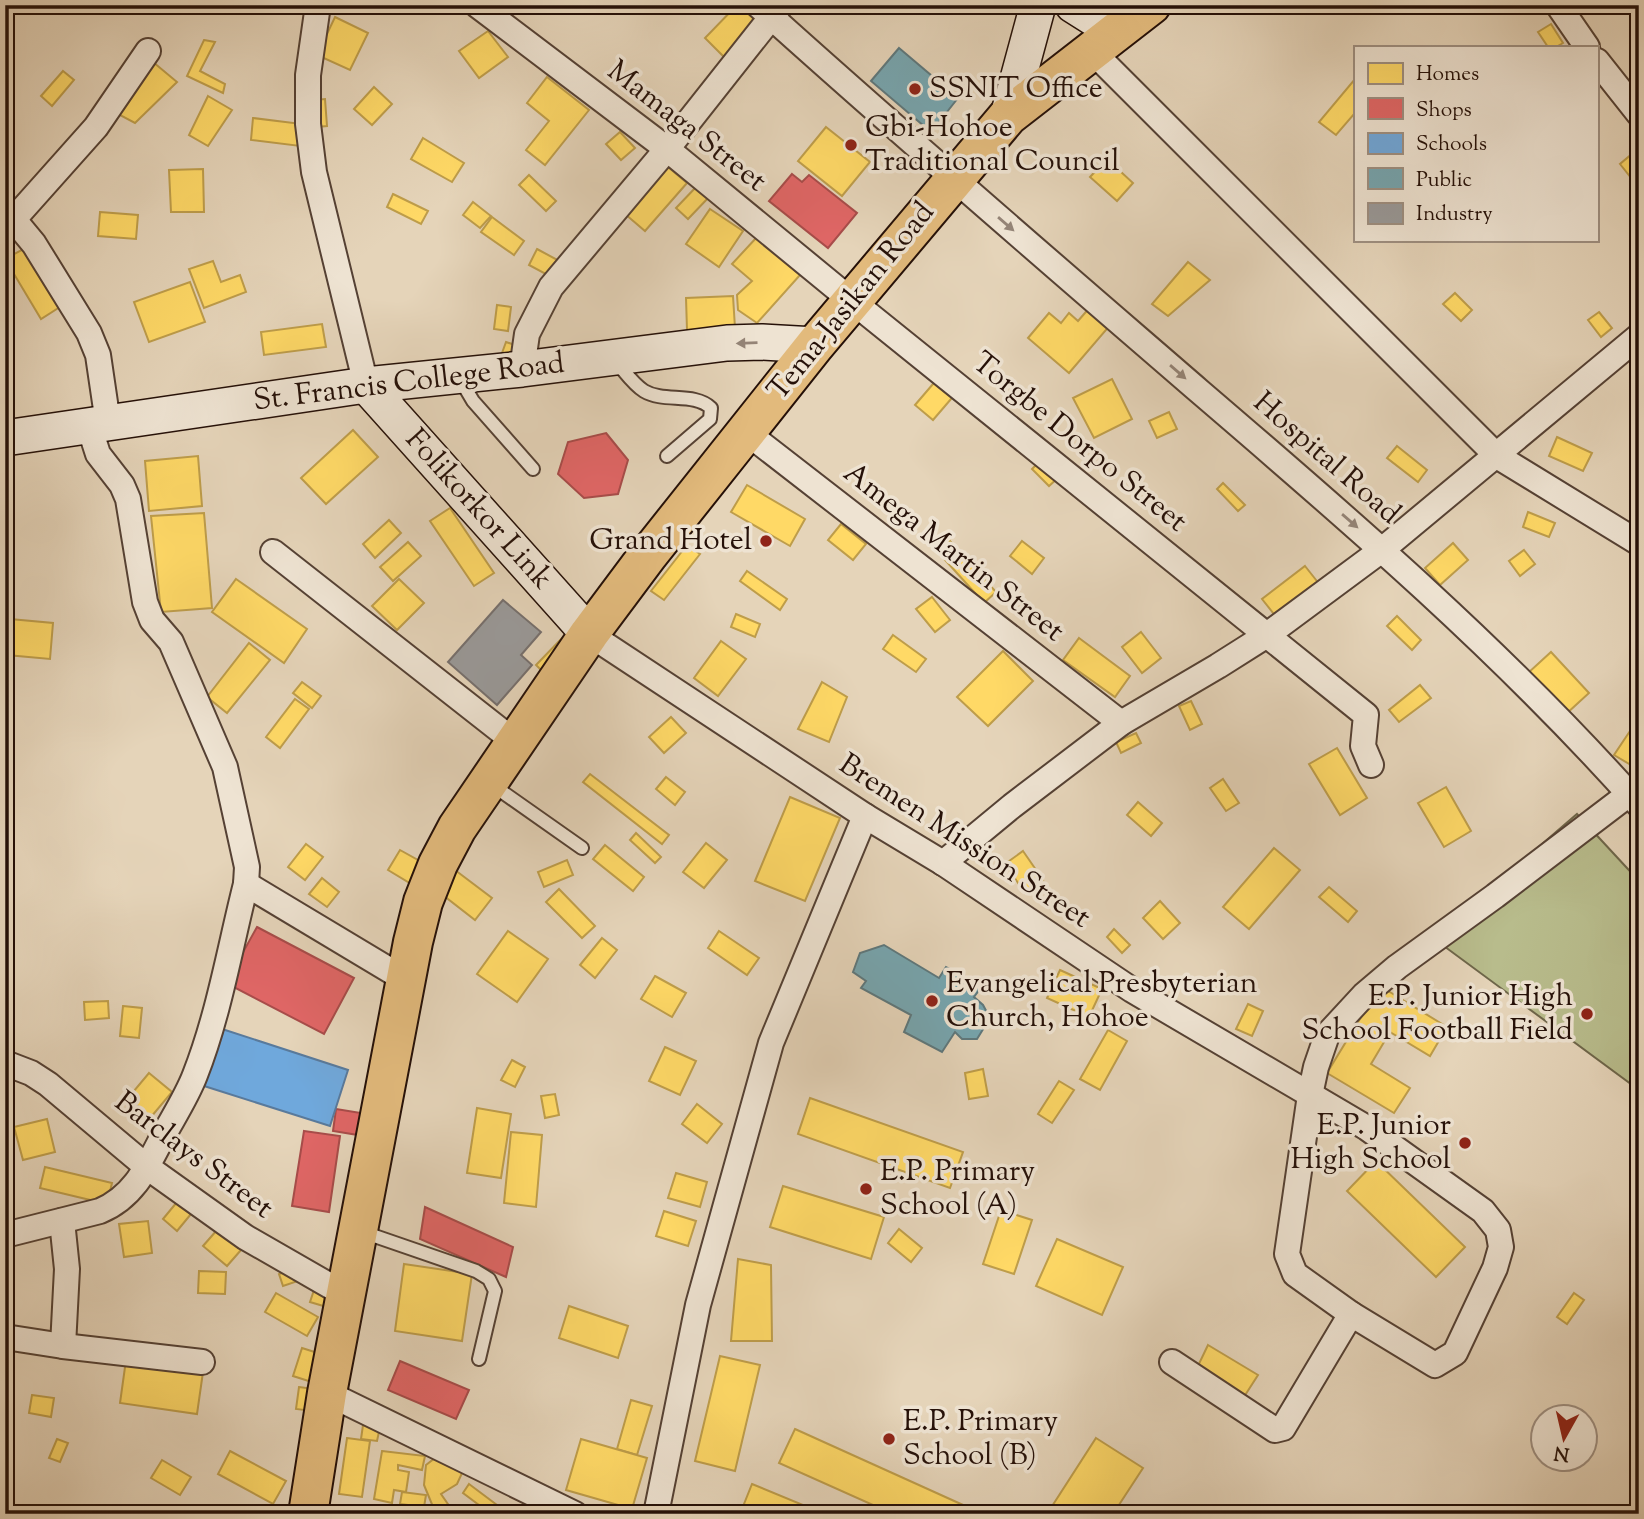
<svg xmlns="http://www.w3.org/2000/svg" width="1644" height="1519" font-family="'Sorts Mill Goudy',serif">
	<rect width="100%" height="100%" fill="#e5d4b9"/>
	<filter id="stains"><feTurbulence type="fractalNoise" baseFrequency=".00286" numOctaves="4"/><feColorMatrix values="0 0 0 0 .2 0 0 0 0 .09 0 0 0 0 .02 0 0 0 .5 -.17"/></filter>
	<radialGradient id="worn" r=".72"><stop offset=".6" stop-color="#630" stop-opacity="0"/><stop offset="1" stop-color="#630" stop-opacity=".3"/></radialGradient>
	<polygon fill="#b8bc8c" stroke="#6e664a" stroke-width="2" points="1577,814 1639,881 1639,1090 1433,938"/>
	<g fill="#ffd966" stroke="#be9d4a" stroke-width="2">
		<polygon points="737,5 742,5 760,23 725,58 705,38"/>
		<polygon points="335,17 368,33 350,70 317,55"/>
		<polygon points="1551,24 1563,43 1556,47 1548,47 1538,32"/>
		<polygon points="488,31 508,57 479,78 459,51"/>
		<polygon points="204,40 215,42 200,71 225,84 223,93 187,76"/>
		<polygon points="153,62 177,82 135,123 116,113"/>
		<polygon points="63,71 74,80 52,106 41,96"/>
		<polygon points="547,77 589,110 545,165 526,150 549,121 527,103"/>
		<polygon points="1355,79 1355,113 1336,135 1319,122"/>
		<polygon points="374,87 392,104 372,125 354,109"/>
		<polygon points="208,96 232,110 208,146 189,135"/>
		<polygon points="325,99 327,126 317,127 315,100"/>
		<polygon points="253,118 302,124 300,146 251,140"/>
		<polygon points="826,127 870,162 842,196 798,161"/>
		<polygon points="620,132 635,148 621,160 606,144"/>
		<polygon points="423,138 464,163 452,182 411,159"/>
		<polygon points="1639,148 1639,173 1632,179 1620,164"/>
		<polygon points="1107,159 1133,183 1117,201 1090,177"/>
		<polygon points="668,167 687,183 645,231 625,214"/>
		<polygon points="203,169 204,212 171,212 169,170"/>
		<polygon points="529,175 556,201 546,211 519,185"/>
		<polygon points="698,185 710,196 688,219 676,208"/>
		<polygon points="393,194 428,211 421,224 387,207"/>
		<polygon points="473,202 491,216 480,228 463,215"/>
		<polygon points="710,209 743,231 719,267 686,244"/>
		<polygon points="100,212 138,215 136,239 98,236"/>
		<polygon points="492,217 524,241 514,255 481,232"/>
		<polygon points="757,237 800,275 757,323 738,310 737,295 752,281 732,264"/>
		<polygon points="29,246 63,305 41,319 5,259"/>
		<polygon points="537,249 563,263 555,279 529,265"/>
		<polygon points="213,261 221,282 240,275 246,292 204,308 189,269"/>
		<polygon points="1188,262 1210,280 1168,316 1152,304"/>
		<polygon points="190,282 205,322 149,342 134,302"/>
		<polygon points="1455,293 1472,310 1461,321 1443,304"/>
		<polygon points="733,296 735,328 687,330 686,298"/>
		<polygon points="497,305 511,307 508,331 494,329"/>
		<polygon points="1091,306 1112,323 1069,373 1028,338 1049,313 1061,323 1069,313 1078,321"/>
		<polygon points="1599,312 1612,328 1601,337 1588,320"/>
		<polygon points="322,324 326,347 264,355 261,332"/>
		<polygon points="506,342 521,347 518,358 502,353"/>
		<polygon points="939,377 957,392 933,420 915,405"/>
		<polygon points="1112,379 1132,419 1094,438 1073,398"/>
		<polygon points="1169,412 1177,429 1157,438 1149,421"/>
		<polygon points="353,430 378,457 326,504 301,478"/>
		<polygon points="1557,437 1592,453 1583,471 1549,456"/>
		<polygon points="1397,446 1427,470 1418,482 1387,458"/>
		<polygon points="198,456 202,506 149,511 145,461"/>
		<polygon points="1041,460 1059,477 1049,486 1032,469"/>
		<polygon points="1223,483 1245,505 1238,511 1217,489"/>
		<polygon points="747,485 805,519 790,546 731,512"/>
		<polygon points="450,508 494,573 474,586 430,521"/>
		<polygon points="1528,512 1555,523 1549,537 1523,527"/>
		<polygon points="204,513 212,608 161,612 151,516"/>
		<polygon points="389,520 401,533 375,558 363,544"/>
		<polygon points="841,524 866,544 853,560 828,540"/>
		<polygon points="949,540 996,592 984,603 937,551"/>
		<polygon points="1022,541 1044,558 1032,574 1010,556"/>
		<polygon points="408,542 421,556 393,581 380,567"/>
		<polygon points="1453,543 1468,560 1440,585 1425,568"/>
		<polygon points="687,545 700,554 664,600 651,591"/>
		<polygon points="1524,550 1535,564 1520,576 1509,561"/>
		<polygon points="1305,566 1320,585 1277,618 1262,599"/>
		<polygon points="747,571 787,599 780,610 740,581"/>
		<polygon points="236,579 307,629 284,663 212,612"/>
		<polygon points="399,579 424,603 397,630 372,606"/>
		<polygon points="932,597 950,620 935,632 916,609"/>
		<polygon points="736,614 760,624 755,637 731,627"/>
		<polygon points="1397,616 1421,640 1412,650 1387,626"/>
		<polygon points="10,619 53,623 50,659 7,655"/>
		<polygon points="568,632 544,673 536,665"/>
		<polygon points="1141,632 1161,658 1142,673 1122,647"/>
		<polygon points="893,635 926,659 916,672 883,649"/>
		<polygon points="1079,638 1130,676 1115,697 1063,660"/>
		<polygon points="721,641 746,659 718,696 694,678"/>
		<polygon points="249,643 270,660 227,713 207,697"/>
		<polygon points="1003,651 1033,681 988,726 957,697"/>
		<polygon points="1551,652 1589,693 1566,714 1528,673"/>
		<polygon points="302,682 321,696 312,708 293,693"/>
		<polygon points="822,682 847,697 829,742 798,729"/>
		<polygon points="1420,685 1431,698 1399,722 1389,710"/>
		<polygon points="295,699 309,709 280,748 266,737"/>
		<polygon points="1191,701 1202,724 1190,730 1179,706"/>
		<polygon points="671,717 686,733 664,753 649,737"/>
		<polygon points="1634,725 1639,728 1639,763 1636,768 1614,755"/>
		<polygon points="1136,733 1141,743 1121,753 1116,742"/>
		<polygon points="1337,748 1367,798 1340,815 1309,764"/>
		<polygon points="590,774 669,835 662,844 583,782"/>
		<polygon points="666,777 685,792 675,805 656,789"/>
		<polygon points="1223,779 1239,803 1226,811 1210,788"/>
		<polygon points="1446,787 1471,831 1444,847 1418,803"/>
		<polygon points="790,797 840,818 805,901 755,881"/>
		<polygon points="1138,802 1162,823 1151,836 1127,815"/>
		<polygon points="636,833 661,857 655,863 630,840"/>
		<polygon points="706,843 727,860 704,888 683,872"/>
		<polygon points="306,844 323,857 305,880 288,867"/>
		<polygon points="605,845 644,877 633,891 593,859"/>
		<polygon points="1274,848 1300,870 1249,929 1223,907"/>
		<polygon points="400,850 425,864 413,885 388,870"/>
		<polygon points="1023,851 1043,880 1025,893 1005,864"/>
		<polygon points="567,860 573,875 544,887 538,872"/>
		<polygon points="455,870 492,898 475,920 439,892"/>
		<polygon points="322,878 339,892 327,907 309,894"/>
		<polygon points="1329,887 1357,911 1348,922 1319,897"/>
		<polygon points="559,889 595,926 582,938 546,902"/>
		<polygon points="1160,901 1180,923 1163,939 1143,918"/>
		<polygon points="1114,929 1130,945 1122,953 1107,937"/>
		<polygon points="508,931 548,959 517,1002 477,974"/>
		<polygon points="719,931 759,958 747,975 708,948"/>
		<polygon points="602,938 617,950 595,978 580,965"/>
		<polygon points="1060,970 1102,989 1089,1017 1047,998"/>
		<polygon points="655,976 686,993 672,1017 641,999"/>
		<polygon points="1380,986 1447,1027 1430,1056 1390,1032 1371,1064 1410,1088 1394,1113 1327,1073"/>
		<polygon points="108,1001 109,1018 85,1020 84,1002"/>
		<polygon points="1248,1004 1263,1011 1252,1036 1236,1029"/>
		<polygon points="123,1006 142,1008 139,1038 120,1036"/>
		<polygon points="1108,1030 1127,1041 1100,1090 1080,1079"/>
		<polygon points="665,1047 696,1061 680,1095 649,1081"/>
		<polygon points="512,1060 525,1067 515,1087 501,1080"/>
		<polygon points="983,1069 988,1096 969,1099 965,1073"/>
		<polygon points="149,1073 172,1092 151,1117 128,1098"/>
		<polygon points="1059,1081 1074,1090 1052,1123 1038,1114"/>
		<polygon points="555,1094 559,1115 545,1118 541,1096"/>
		<polygon points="810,1098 963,1152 950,1188 798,1134"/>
		<polygon points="697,1104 722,1124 707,1143 682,1124"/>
		<polygon points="477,1108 511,1114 501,1178 467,1173"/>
		<polygon points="47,1119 55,1152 23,1160 14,1127"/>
		<polygon points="511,1132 542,1135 536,1207 504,1203"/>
		<polygon points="1376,1161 1465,1247 1436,1277 1347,1191"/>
		<polygon points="45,1167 112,1183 107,1204 40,1188"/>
		<polygon points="676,1173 707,1182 700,1207 668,1198"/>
		<polygon points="783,1186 884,1217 871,1259 770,1227"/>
		<polygon points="177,1202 191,1214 177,1231 163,1219"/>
		<polygon points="1001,1210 1032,1220 1014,1274 983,1264"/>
		<polygon points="664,1211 696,1221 688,1246 656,1236"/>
		<polygon points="148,1221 152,1253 124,1257 119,1224"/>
		<polygon points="899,1229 922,1248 911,1262 888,1243"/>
		<polygon points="217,1230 241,1250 227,1266 203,1246"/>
		<polygon points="1057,1239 1123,1267 1102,1315 1036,1286"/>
		<polygon points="738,1259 771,1265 772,1341 731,1341"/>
		<polygon points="404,1264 472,1274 462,1341 395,1331"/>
		<polygon points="293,1269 298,1281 283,1286 279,1274"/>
		<polygon points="199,1271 226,1272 225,1294 198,1293"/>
		<polygon points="315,1287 335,1293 330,1308 310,1302"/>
		<polygon points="276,1293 318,1317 307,1336 265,1312"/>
		<polygon points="1574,1293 1584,1300 1567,1324 1557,1317"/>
		<polygon points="569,1306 628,1326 618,1358 559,1338"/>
		<polygon points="1208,1345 1258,1375 1242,1400 1195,1372"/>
		<polygon points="302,1348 327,1356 318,1384 293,1376"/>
		<polygon points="720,1356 760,1365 735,1471 695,1461"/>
		<polygon points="126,1360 203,1372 197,1414 120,1403"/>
		<polygon points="299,1387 314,1389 312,1411 296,1409"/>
		<polygon points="32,1395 54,1398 51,1417 29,1413"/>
		<polygon points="631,1400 652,1406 637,1455 617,1449"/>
		<polygon points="363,1425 380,1427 377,1441 361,1439"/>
		<polygon points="795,1429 983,1514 893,1514 779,1463"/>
		<polygon points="347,1438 370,1441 362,1497 339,1494"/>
		<polygon points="1096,1438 1143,1468 1113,1514 1047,1514"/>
		<polygon points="57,1439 68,1443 60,1462 49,1458"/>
		<polygon points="581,1439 647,1458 632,1509 566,1490"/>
		<polygon points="230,1451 286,1481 273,1504 218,1474"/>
		<polygon points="382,1451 425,1456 422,1470 398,1465 398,1470 409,1472 406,1492 394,1490 392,1503 374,1499"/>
		<polygon points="435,1458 463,1471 457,1484 441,1494 450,1507 482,1507 481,1514 436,1514 424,1485 426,1465"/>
		<polygon points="162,1460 191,1477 180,1495 151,1478"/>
		<polygon points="469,1484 509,1514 491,1514 463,1493"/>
		<polygon points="752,1484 803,1505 799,1514 740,1514"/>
		<polygon points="402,1492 426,1495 424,1507 400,1504"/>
		<polygon points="526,1502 543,1514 518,1514"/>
	</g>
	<g fill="#e06666" stroke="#a84c4a" stroke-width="2">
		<polygon points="792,174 802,182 809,175 857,213 828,248 769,201"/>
		<polygon points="606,433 628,460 618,494 584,498 558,474 568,442"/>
		<polygon points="257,927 354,978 324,1034 226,983"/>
		<polygon points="336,1109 361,1113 358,1135 333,1131"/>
		<polygon points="304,1131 340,1136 329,1212 292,1206"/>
		<polygon points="425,1207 513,1247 506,1277 420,1239"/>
		<polygon points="400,1361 469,1390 456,1419 388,1390"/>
	</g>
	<polygon fill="#6fa8dc" stroke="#597a9c" stroke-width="2" points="219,1028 348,1070 330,1126 201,1085"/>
	<g fill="#76a5af" stroke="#5e787d" stroke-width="2">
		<polygon points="899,48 958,98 931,132 871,81"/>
		<polygon points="884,945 939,978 946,967 982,986 974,997 983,1005 990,1018 977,1039 962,1039 955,1032 942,1052 904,1032 911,1015 861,988 866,981 853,972 860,953"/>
	</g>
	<polygon fill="#999" stroke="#76706e" stroke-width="2" points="503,600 541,632 521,655 532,665 497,705 448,662"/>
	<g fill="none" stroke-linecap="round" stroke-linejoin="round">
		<g stroke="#554134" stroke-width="16">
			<g id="lane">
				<path d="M617 363C625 372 634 385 644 391 664 403 694 392 711 408L710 419 667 456"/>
				<polyline points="460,379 473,401 533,469"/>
				<polyline points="491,784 582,848"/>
				<polyline points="360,1231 476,1271 489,1279 495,1291 479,1359"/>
			</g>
		</g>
		<g stroke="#554134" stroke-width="28">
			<g id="street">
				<polyline points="318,5 308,75 308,124 314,172 366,385"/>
				<polyline points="477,5 667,149 852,301 1366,715 1363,746 1371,765"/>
				<path d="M758 5C903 136 1051 263 1199 391 1352 522 1505 654 1639 805"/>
				<polyline points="1558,5 1587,47"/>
				<polyline points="1091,50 1497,456 1639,543"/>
				<polyline points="1597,61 1639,114"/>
				<polyline points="5,209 34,244 89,333 98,355 108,423"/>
				<polyline points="14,219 96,127 148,51"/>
				<polyline points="522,369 527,334 551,287 667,149 780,6"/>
				<polyline points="746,432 1121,723"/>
				<polyline points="273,552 515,742"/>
				<polyline points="589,634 865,816 943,863 1132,990 1367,1128 1483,1211 1498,1230 1501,1247 1495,1268 1455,1353 1435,1365 1351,1314 1283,1428 1275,1430 1172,1362"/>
				<polyline points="943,863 1012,806 1121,723 1218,666 1267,635 1383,549 1639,336"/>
				<polyline points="246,884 406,980"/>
				<polyline points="5,1063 31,1073 48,1084 147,1167 245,1237 346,1295"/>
				<polyline points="62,1221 67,1269 63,1346"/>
				<path d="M5 1235 100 1211C134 1197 147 1167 163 1136 174 1116 187 1096 195 1075 219 1014 230 947 246 884L247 867 225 767 171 642 152 620 145 602 128 499 122 485 98 454 89 426"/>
				<polyline points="1351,1314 1295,1274 1287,1254 1310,1095 1316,1067 1327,1035 1364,995 1397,967 1495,896 1629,794"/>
				<polyline points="5,1337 63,1346 202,1362"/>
				<polyline points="327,1393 575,1514"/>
				<polyline points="656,1514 698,1305 771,1043 865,816"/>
			</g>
		</g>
		<g stroke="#251008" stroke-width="38">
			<g id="secondary">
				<polyline points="1073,5 1092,17 1122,26"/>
				<polyline points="1008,116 1038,5"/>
				<polyline points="366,385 589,634"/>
				<polyline points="5,438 366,385 522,369 727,343 762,342 815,345"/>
			</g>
		</g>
		<g stroke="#251008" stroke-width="42">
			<polyline id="highway" points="308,1514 327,1393 413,942 423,902 438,864 457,828 589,634 648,555 815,345 1008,116 1151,5"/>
		</g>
		<use href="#lane" stroke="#eee3d2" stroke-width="12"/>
		<use href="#street" stroke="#eee3d2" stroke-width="24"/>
		<use href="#secondary" stroke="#eee3d2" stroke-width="35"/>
		<use href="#highway" stroke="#e2ba7c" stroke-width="38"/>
	</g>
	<defs><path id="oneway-solid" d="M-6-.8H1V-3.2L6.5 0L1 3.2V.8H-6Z" transform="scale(1.75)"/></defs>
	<g fill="#948477">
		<use href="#oneway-solid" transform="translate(1006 224) rotate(41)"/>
		<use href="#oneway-solid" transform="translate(747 343) rotate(178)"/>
		<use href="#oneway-solid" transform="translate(1178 372) rotate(41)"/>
		<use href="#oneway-solid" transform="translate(1350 521) rotate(41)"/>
	</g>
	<g fill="#8f2418" stroke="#eee3d2" stroke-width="2.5">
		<circle cx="915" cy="89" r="7"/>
		<circle cx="851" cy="145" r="7"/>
		<circle cx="766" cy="541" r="7"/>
		<circle cx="932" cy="1001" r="7"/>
		<circle cx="1587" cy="1014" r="7"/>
		<circle cx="1465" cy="1143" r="7"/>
		<circle cx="866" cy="1189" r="7"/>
		<circle cx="889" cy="1439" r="7"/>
	</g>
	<g text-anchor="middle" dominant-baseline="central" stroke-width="7" stroke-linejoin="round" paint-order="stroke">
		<g font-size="30" fill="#251008" stroke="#eee3d2" text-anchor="start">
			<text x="929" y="89">SSNIT Office</text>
			<text x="865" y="128">Gbi-Hohoe<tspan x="865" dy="34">Traditional Council</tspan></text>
			<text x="752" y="541" text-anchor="end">Grand Hotel</text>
			<text x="946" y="984">Evangelical Presbyterian<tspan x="946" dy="34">Church, Hohoe</tspan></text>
			<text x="1573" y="997" text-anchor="end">E.P. Junior High<tspan x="1573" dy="34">School Football Field</tspan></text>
			<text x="1451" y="1126" text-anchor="end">E.P. Junior<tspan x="1451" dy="34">High School</tspan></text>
			<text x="880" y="1172">E.P. Primary<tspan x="880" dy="34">School (A)</tspan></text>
			<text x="903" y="1422">E.P. Primary<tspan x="903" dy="34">School (B)</tspan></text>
		</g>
		<g font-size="30" fill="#251008" stroke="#eee3d2">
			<text transform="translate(686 127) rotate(38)">Mamaga Street</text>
			<text transform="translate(852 302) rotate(-51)">Tema-Jasikan Road</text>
			<text transform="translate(409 383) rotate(-7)">St. Francis College Road</text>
			<text transform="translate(1079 443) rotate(39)">Torgbe Dorpo Street</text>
			<text transform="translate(1326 459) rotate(41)">Hospital Road</text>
			<text transform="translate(478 510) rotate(48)">Folikorkor Link</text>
			<text transform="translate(953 553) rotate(38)">Amega Martin Street</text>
			<text transform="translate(964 842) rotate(33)">Bremen Mission Street</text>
			<text transform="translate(193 1156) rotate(37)">Barclays Street</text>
		</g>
	</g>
	<rect width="1644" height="1519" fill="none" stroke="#e5d4b9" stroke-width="28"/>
	<rect x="7" y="7" width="1630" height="1505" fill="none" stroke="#251008" stroke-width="3.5"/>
	<rect x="14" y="14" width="1616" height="1491" fill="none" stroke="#251008" stroke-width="2"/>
	<rect x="1354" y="46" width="245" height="196" fill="#eee3d2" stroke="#9e8f81" stroke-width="2"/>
	<rect x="1368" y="63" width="35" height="21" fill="#ffd966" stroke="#9e8f81" stroke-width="2"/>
	<text x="1416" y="80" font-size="21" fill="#251008">Homes</text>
	<rect x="1368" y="98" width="35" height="21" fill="#e06666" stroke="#9e8f81" stroke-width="2"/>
	<text x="1416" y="116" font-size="21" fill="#251008">Shops</text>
	<rect x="1368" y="133" width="35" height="21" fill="#6fa8dc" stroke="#9e8f81" stroke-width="2"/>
	<text x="1416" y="150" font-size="21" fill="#251008">Schools</text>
	<rect x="1368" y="168" width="35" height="21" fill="#76a5af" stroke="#9e8f81" stroke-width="2"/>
	<text x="1416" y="186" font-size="21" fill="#251008">Public</text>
	<rect x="1368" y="203" width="35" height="21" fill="#999999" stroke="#9e8f81" stroke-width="2"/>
	<text x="1416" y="220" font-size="21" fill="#251008">Industry</text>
	<g transform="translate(1564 1438) rotate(188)"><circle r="33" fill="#eee3d2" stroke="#9e8f81" stroke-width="2"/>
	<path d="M0-5L12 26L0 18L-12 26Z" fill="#8f2418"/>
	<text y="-10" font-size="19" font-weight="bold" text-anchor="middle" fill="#251008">N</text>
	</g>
	<rect width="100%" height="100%" filter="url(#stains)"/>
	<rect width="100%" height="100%" fill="url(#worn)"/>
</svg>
